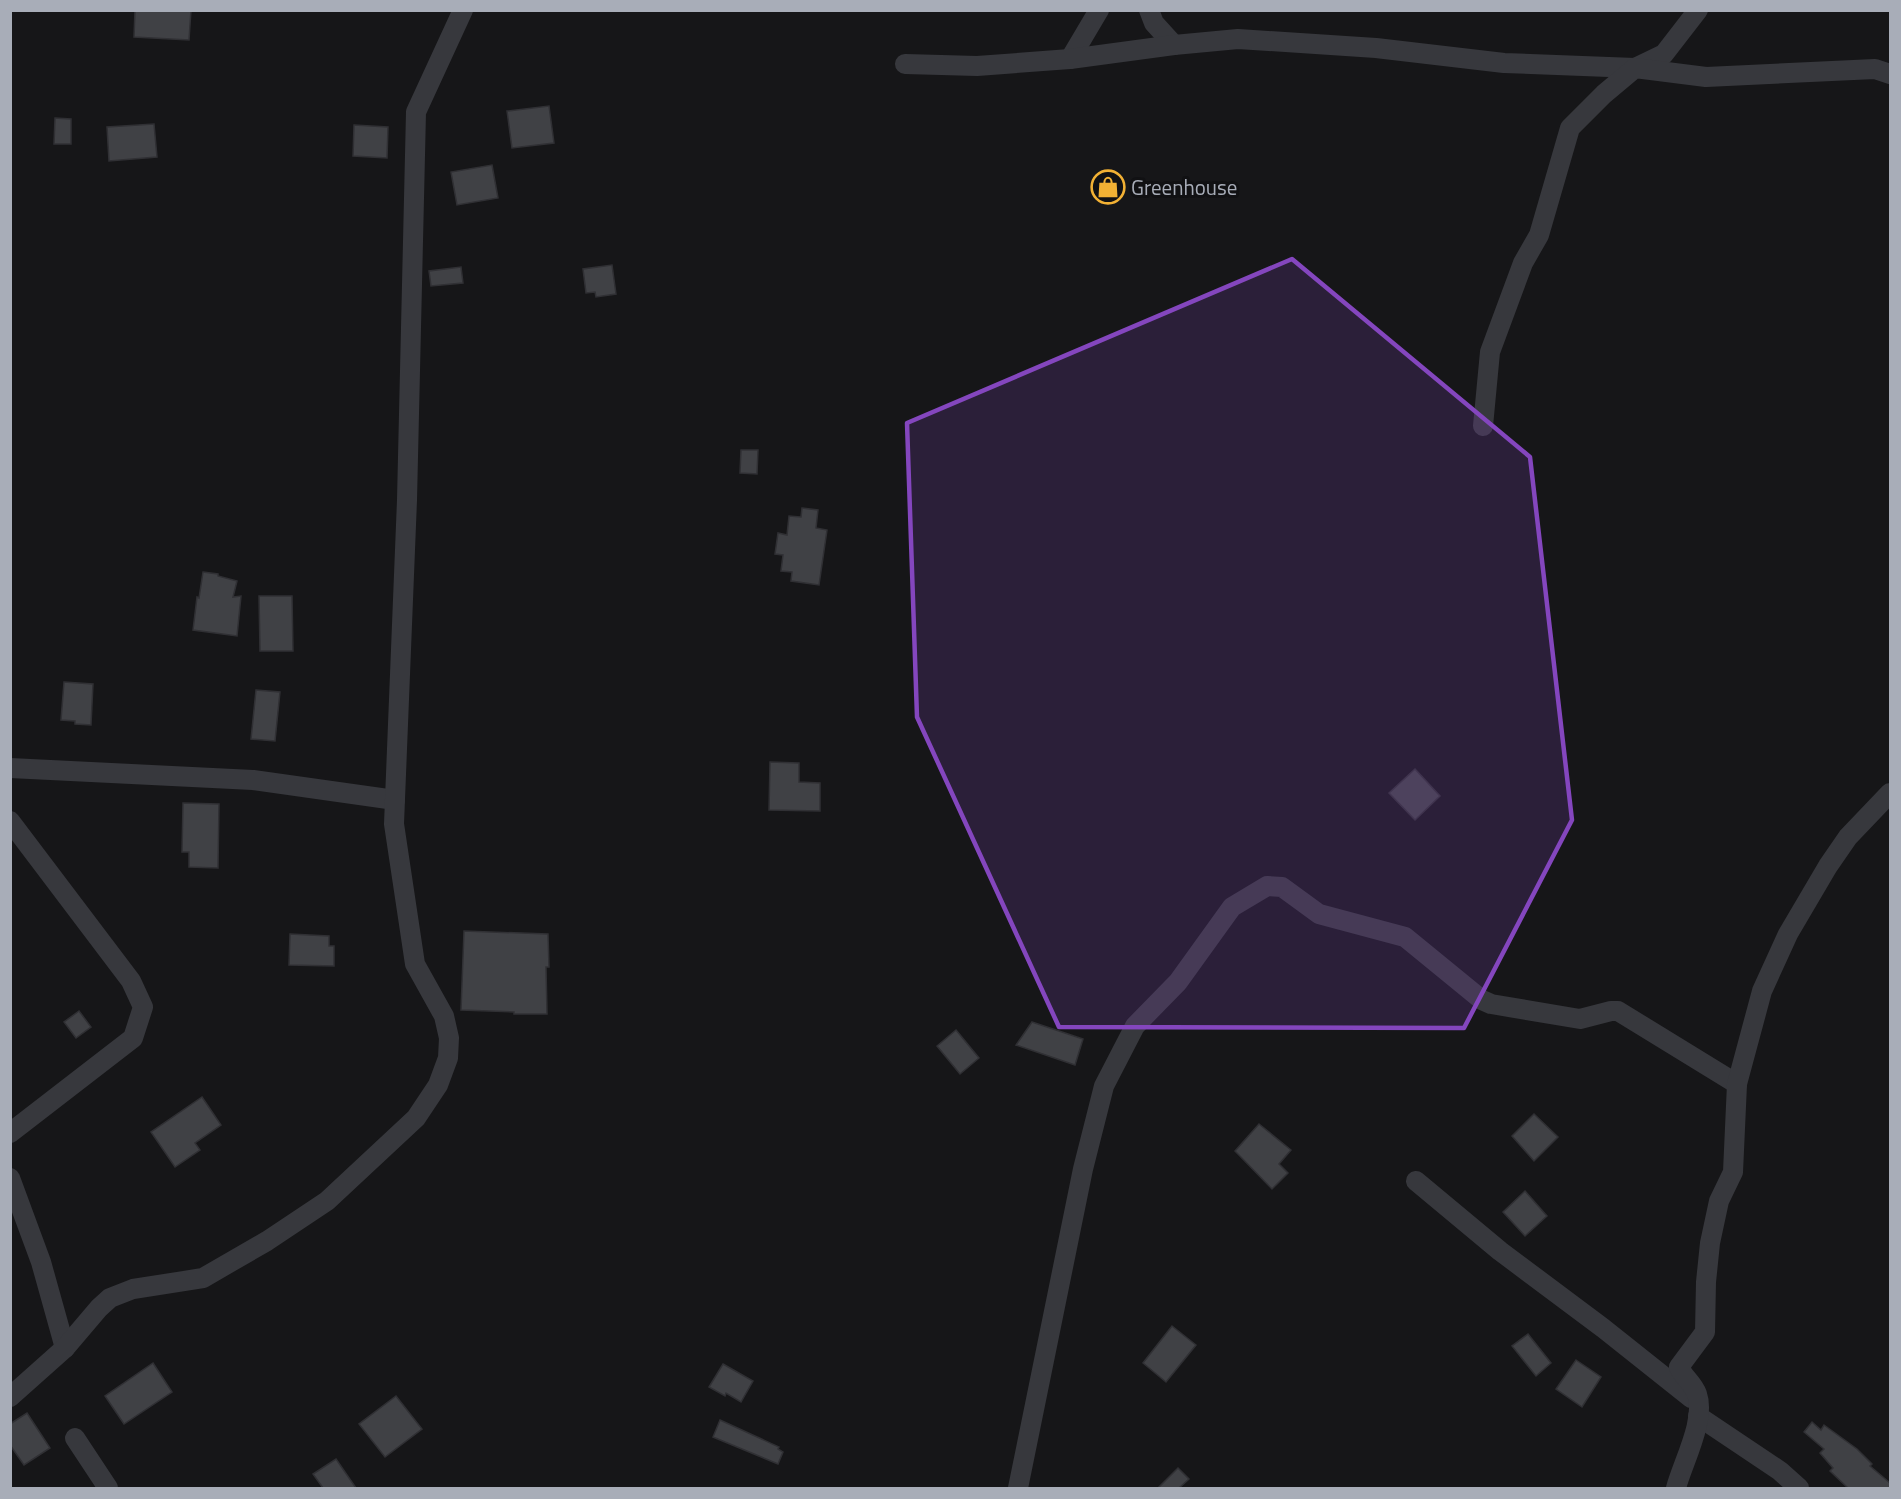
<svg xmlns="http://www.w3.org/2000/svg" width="1901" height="1499" font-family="'Titillium Web',sans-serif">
	<rect width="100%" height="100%" fill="#161618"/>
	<g fill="#404145" stroke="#303034" stroke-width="1.5">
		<polygon points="135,10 191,10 189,40 134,37"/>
		<polygon points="549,106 554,143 512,148 507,111"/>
		<polygon points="55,118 71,119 71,144 54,144"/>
		<polygon points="154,124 157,157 109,161 107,127"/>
		<polygon points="354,125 388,127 387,158 353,156"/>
		<polygon points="492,165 498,198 457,205 451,172"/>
		<polygon points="612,265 616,294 596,297 595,292 586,293 583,269"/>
		<polygon points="461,267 463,283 431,286 429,271"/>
		<polygon points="741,450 758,450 757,474 740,473"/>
		<polygon points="802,508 818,510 816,528 827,530 819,585 791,581 792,572 781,571 783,555 775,554 778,533 787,535 789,516 801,517"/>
		<polygon points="203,572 218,574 218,576 237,581 233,597 241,596 237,636 193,630 197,597 199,598"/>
		<polygon points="259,596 292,596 293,651 260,651"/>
		<polygon points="64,682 93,684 91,725 75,724 75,721 61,720"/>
		<polygon points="256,690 280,692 275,741 251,739"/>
		<polygon points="770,762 799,763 799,782 820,783 820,811 769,810"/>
		<polygon points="1415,769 1440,796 1415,820 1389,793"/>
		<polygon points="183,803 219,804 218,868 189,867 189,852 182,852"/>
		<polygon points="464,931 548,934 549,967 546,967 547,1014 514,1014 514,1012 461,1010"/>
		<polygon points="290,934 329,936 329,946 334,946 334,966 289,965"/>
		<polygon points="79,1011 91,1027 76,1038 64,1022"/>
		<polygon points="1032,1022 1083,1039 1075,1065 1016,1045"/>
		<polygon points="956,1030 979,1058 960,1074 937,1046"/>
		<polygon points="202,1097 221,1125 195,1143 200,1150 175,1167 151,1132"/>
		<polygon points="1534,1114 1558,1137 1534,1161 1512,1136"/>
		<polygon points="1259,1124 1291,1150 1279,1164 1288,1173 1272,1189 1235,1151"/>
		<polygon points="1525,1191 1547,1216 1525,1236 1503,1212"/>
		<polygon points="1172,1326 1196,1345 1166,1382 1143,1363"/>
		<polygon points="1528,1334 1551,1363 1536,1376 1512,1346"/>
		<polygon points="1576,1360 1601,1377 1582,1407 1556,1389"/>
		<polygon points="153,1363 172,1392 124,1424 105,1396"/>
		<polygon points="723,1364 753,1381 741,1402 726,1393 725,1396 709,1387"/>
		<polygon points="396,1396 422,1429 385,1457 359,1424"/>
		<polygon points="27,1413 50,1448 24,1465 10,1445 10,1424"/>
		<polygon points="720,1420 779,1447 778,1449 783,1452 778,1464 713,1437"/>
		<polygon points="1812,1422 1821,1430 1824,1425 1857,1449 1872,1464 1870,1466 1890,1483 1890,1488 1848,1488 1830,1471 1833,1468 1820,1453 1824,1449 1804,1432"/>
		<polygon points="336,1459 356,1488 323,1488 313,1474"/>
		<polygon points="1178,1468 1189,1479 1179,1488 1158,1488"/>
	</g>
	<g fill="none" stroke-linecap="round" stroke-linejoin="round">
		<g stroke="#37383d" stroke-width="20">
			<polyline points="1149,10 1154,23 1174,45"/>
			<polyline points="1070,59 1099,10"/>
			<polyline points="905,64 977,66 1070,59 1174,45 1238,39 1376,48 1504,63 1635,68 1664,54 1698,10"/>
			<polyline points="1483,426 1490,352 1523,263 1539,235 1570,128 1604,94 1635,68 1706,77 1875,69 1890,74"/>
			<polyline points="10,768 253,780 395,800"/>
			<polyline points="10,821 131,981 143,1007 133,1038 10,1133"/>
			<polyline points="10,1178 41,1262 65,1348"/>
			<polyline points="1416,1181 1500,1251 1603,1328 1691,1398"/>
			<polyline points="10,1397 65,1348 99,1308 110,1298 133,1289 203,1278 267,1241 327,1201 416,1118 438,1085 448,1058 449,1038 444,1016 415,964 394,824 407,500 416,112 463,10"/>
			<polyline points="1698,1416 1780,1471 1799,1488"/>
			<polyline points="75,1438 108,1488"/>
			<polyline points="1018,1488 1083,1169 1104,1086 1135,1026 1178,982 1232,907 1267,886 1282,887 1319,914 1405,937 1482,1000 1491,1004 1580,1019 1611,1011 1618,1011 1737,1084"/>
			<path d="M1676 1488C1683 1462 1706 1420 1697 1394 1693 1383 1683 1377 1679 1367L1705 1332 1706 1282 1710 1243 1719 1201 1733 1172 1737 1084 1762 991 1788 934 1828 866 1848 837 1890 793"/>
		</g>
	</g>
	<path fill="#8446be" fill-opacity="0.2" stroke="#8446be" stroke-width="4.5" stroke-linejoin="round" d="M1292 259 1530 457 1572 820 1464 1028 1059 1027 917 717 907 423Z"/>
	<defs>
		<g id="shop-ring" transform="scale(1.725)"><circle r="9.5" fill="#111113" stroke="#f2b134" stroke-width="1.5"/><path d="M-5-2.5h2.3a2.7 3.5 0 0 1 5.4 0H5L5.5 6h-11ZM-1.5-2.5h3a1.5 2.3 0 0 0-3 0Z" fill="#f2b134"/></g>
	</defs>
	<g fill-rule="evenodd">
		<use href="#shop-ring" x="1108" y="187"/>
	</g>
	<g text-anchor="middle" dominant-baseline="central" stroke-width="6" stroke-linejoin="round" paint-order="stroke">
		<g font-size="21" fill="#a8adb8" stroke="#111113" text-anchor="start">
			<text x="1131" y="187">Greenhouse</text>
		</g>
	</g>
	<rect width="1901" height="1499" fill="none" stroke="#a8adb8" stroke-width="24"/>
</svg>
